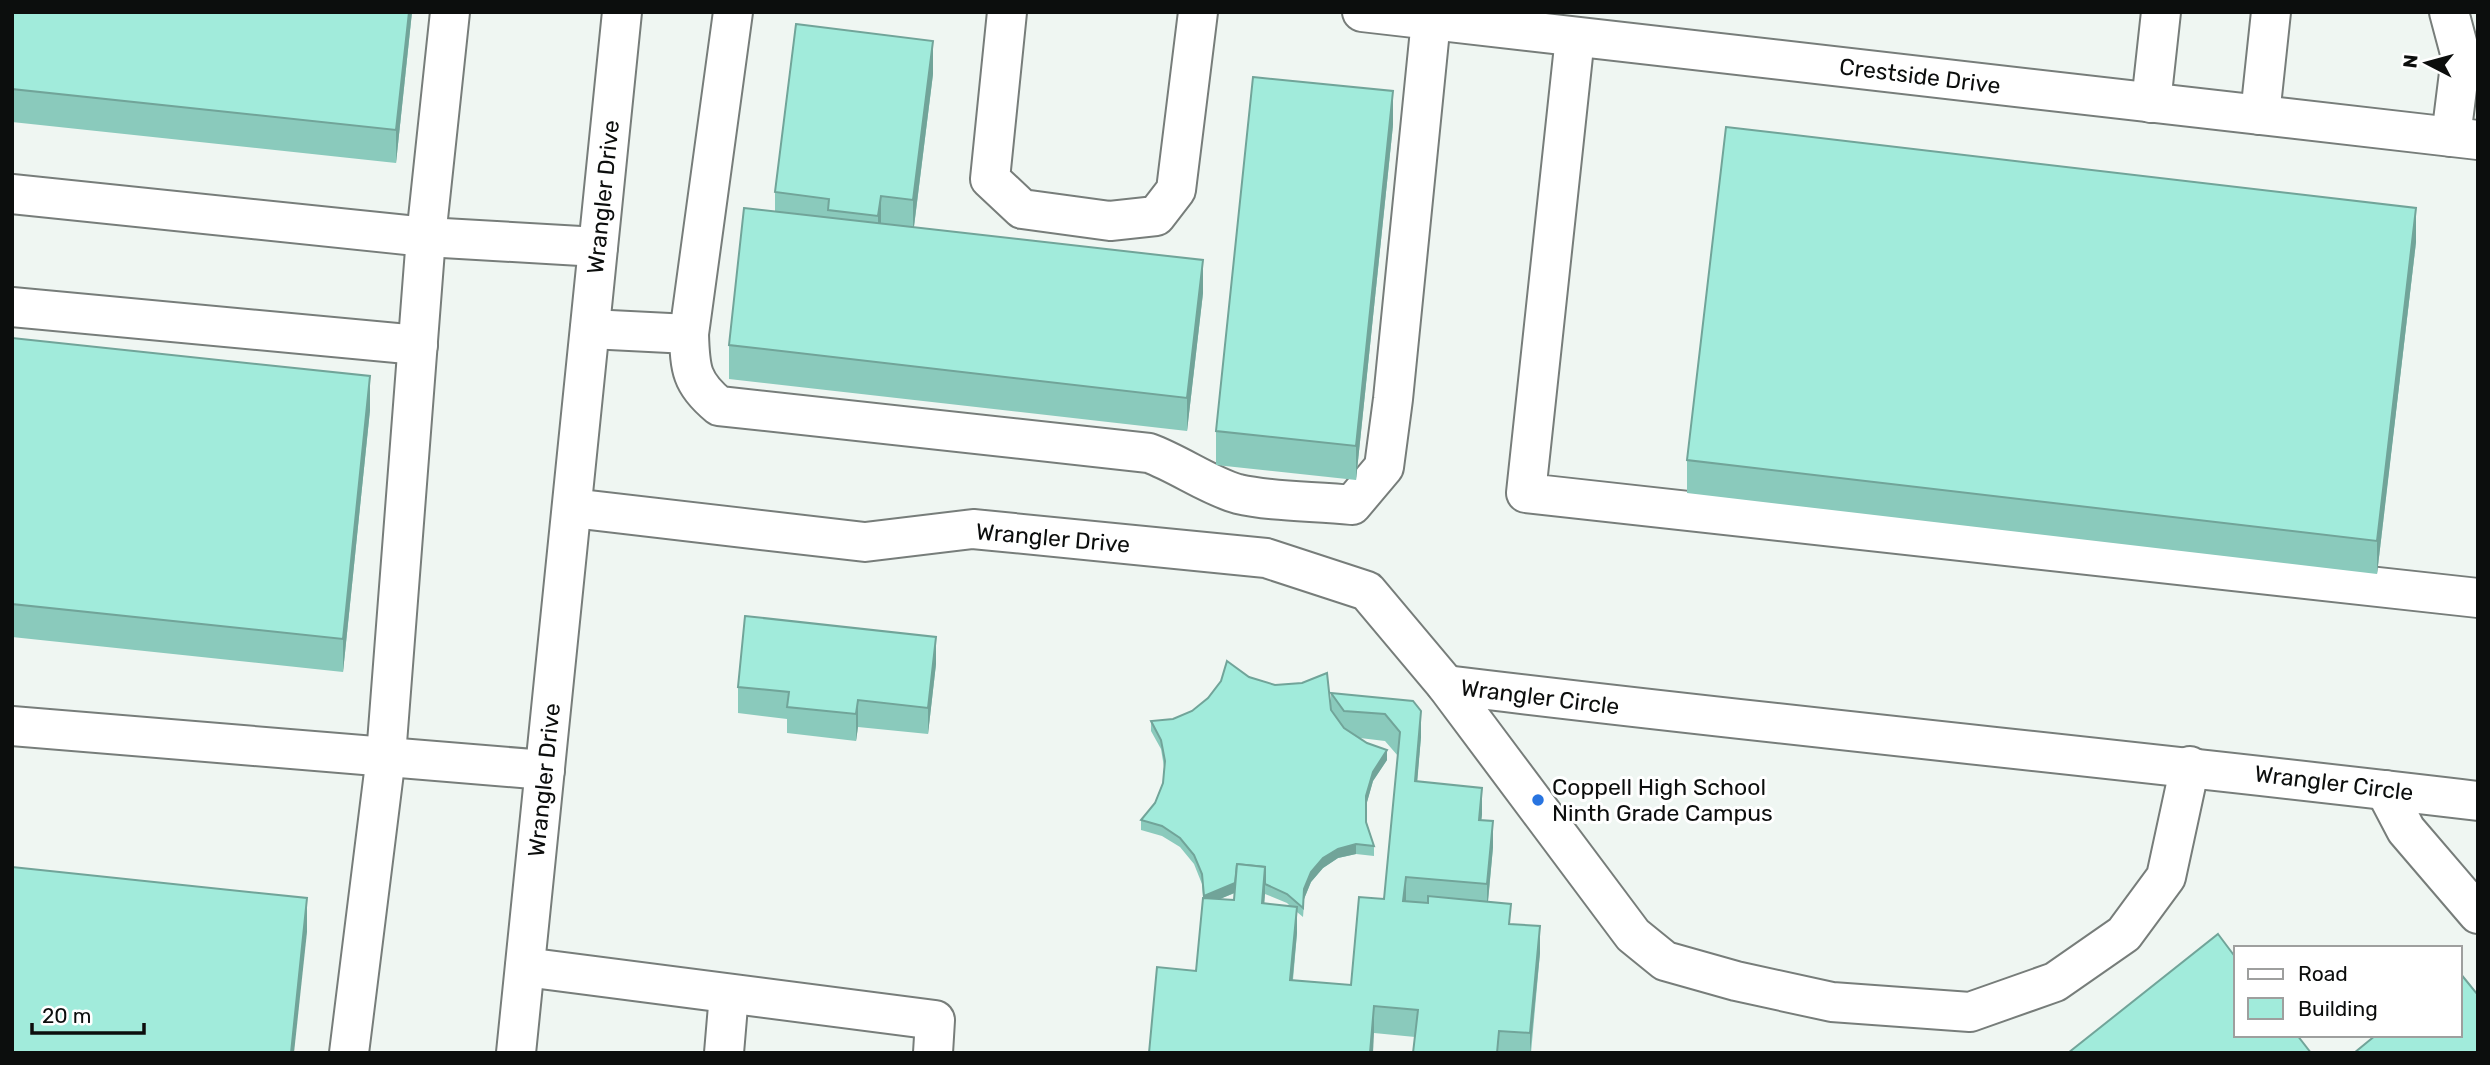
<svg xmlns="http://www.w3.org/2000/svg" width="2490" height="1065" font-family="Rubik,sans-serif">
	<rect width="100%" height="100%" fill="#eff6f2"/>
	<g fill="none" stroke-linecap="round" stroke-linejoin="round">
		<g stroke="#777d7a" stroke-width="42">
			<g id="minor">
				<path d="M733 12 689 334C690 369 691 383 719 406L1149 453C1179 464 1209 486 1238 494 1272 502 1316 501 1352 505L1384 467 1393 399 1431 20"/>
				<polyline points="1007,12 990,179 1022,209 1110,221 1156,216 1176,190 1198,12"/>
				<polyline points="1362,12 2478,140"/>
				<polyline points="2449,12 2461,57 2451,137"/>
				<polyline points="1575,37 1526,493 2478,598"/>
				<polyline points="2151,103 2161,12"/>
				<polyline points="2260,115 2271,12"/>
				<polyline points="12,194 426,237 598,247"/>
				<polyline points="12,307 418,345"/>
				<polyline points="590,329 689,334"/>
				<polyline points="572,508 865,542 973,529 1266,558 1367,591 1446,685 1633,935 1665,961 1736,981 1832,1002 1970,1012 2055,982 2124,934 2166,877 2190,766"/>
				<path d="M1446 685C1790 727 2134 760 2478 801"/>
				<polyline points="12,726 545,770"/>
				<polyline points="2385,790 2406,830 2478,914"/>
				<polyline points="525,967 935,1020 933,1053"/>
				<polyline points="349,1053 386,756 426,237 450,12"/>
				<polyline points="516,1053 622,12"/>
				<polyline points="724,1053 729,994"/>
			</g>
		</g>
		<use href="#minor" stroke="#fff" stroke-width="38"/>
	</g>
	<g fill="#8acabc" fill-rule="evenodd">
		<polygon points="12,12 412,12 396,163 12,122"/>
		<polygon points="933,74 914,227 1203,293 1187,431 729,379 729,345 775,212 775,192"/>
		<polygon points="1393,125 1356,480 1216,465 1216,431"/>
		<polygon points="2416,242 2377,574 1687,493 1687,460"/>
		<polygon points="12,338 370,410 343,672 12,637"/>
		<polygon points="936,664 928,734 858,727 856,741 787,733 787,719 738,713 738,687"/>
		<path d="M1249 677 1331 710V693L1413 701 1421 737 1417 781 1482 814 1481 820 1493 847 1488 902 1540 953 1531 1053H1413L1415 1037 1374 1033 1196 971 1203 898 1202 884 1194 864 1180 847 1162 836 1141 830V820L1155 803 1163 783 1164 767 1161 749 1151 731V721L1173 719 1192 711ZM1360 738 1385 741 1398 756 1384 899 1351 985 1293 980 1297 933V912L1303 917 1304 899 1311 882 1323 868 1338 858 1356 854 1374 856V846L1366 822V805L1373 781 1387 760ZM1235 893 1234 900 1219 899ZM1265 894 1287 903 1290 906 1264 904Z"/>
	</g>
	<g fill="#71a499">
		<polygon points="409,12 412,12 396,163 396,130"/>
		<polygon points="933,41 933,74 913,234 913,200"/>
		<polygon points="1393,91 1393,125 1356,480 1356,446"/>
		<polygon points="881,196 881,230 878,249 878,216"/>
		<polygon points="2416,208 2416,242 2377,574 2377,541"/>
		<polygon points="1203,260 1203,293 1187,431 1187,398"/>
		<polygon points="370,376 370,410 343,672 343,639"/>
		<polygon points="936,637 936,664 928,734 928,708"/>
		<polygon points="858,700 858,727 856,741 856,714"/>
		<polygon points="1421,711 1421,737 1415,808 1415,781"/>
		<polygon points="1387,750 1387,760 1373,781 1366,806 1366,796 1373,772"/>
		<polygon points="1482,788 1482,814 1479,846 1479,820"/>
		<polygon points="1493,821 1493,847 1487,911 1487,884"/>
		<polygon points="1356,844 1356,854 1338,858 1323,868 1311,882 1304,899 1303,917 1304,889 1311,872 1323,858 1338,849"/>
		<polygon points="1265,867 1265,894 1262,930 1262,903"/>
		<polygon points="1406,877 1406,903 1403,901"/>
		<polygon points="1241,880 1241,890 1204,906 1204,896"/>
		<polygon points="307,898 307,932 294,1053 291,1053"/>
		<polygon points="1297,907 1297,933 1290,1006 1290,980"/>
		<polygon points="1540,926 1540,953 1530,1053 1530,1033"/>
		<polygon points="1374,1006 1374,1033 1373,1053 1370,1053"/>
	</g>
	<g fill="#a1ebdb" stroke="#71a499" stroke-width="2">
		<polygon points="12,12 409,12 396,130 12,89"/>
		<polygon points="796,24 933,41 913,200 881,196 878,216 828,210 829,199 775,192"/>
		<polygon points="1253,77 1393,91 1356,446 1216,431"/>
		<polygon points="1726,127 2416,208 2377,541 1687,460"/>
		<polygon points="744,208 1203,260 1187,398 729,345"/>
		<polygon points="12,338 370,376 343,639 12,604"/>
		<polygon points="745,616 936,637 928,708 858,700 856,714 787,707 789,692 738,687"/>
		<polygon points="1227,661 1249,677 1275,685 1302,683 1327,673 1331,710 1344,728 1367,743 1387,750 1373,772 1366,796 1366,822 1374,846 1356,844 1338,849 1323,858 1311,872 1304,889 1303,908 1287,894 1265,884 1265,867 1237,864 1235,883 1204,896 1202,874 1194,855 1180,838 1162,826 1141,820 1155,803 1163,783 1165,761 1161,740 1151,721 1173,719 1192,711 1208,698 1221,681"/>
		<polygon points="1331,693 1413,701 1421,711 1415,781 1482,788 1479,820 1493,821 1487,884 1406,877 1403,901 1428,903 1428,896 1511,904 1509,924 1540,926 1530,1033 1499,1031 1497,1053 1413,1053 1418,1010 1374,1006 1370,1053 1149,1053 1157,967 1196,971 1203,898 1234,900 1237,864 1265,867 1262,903 1297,907 1290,980 1351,985 1359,897 1384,899 1400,732 1385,714 1344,711"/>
		<polygon points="12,867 307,898 291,1053 12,1053"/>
		<polygon points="2218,934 2236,958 2236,1035 2297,1035 2311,1053 2068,1053"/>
		<polygon points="2460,973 2478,995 2478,1053 2354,1053 2376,1035 2460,1035"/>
	</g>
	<circle fill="#2874e0" stroke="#fff" stroke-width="2.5" cx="1538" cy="800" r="7"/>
	<g text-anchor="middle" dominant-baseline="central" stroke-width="6" stroke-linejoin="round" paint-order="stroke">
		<g font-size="23" fill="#0c0e0d" stroke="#fff">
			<text transform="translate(1920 76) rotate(7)">Crestside Drive</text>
			<text transform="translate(603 197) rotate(-84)">Wrangler Drive</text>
			<text transform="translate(1053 538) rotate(5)">Wrangler Drive</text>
			<text transform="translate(1540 697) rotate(7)">Wrangler Circle</text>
			<text transform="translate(544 780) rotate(-84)">Wrangler Drive</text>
			<text transform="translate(2334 783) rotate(7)">Wrangler Circle</text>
		</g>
		<g font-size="23" fill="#0c0e0d" stroke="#fff" text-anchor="start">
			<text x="1552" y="787">Coppell High School<tspan x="1552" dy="26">Ninth Grade Campus</tspan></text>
		</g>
	</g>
	<rect width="2490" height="1065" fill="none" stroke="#0c0e0d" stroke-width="28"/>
	<rect x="2234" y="946" width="228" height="91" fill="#ffffff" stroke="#9e9f9e" stroke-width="2"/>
	<rect x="2248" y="969" width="35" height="10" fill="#ffffff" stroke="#9e9f9e" stroke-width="2"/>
	<text x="2298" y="981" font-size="21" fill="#0c0e0d">Road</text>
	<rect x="2248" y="998" width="35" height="21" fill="#a1ebdb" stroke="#9e9f9e" stroke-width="2"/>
	<text x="2298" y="1016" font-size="21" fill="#0c0e0d">Building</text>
	<g transform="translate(2427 63) rotate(276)" stroke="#ffffff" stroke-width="5" paint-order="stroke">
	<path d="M0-5L12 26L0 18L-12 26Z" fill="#0c0e0d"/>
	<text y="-10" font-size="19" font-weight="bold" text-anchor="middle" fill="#0c0e0d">N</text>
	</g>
	<path d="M32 1023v10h112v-10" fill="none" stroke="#0c0e0d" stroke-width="3.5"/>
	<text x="42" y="1023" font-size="21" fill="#0c0e0d" stroke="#ffffff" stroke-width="5" paint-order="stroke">20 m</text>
</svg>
